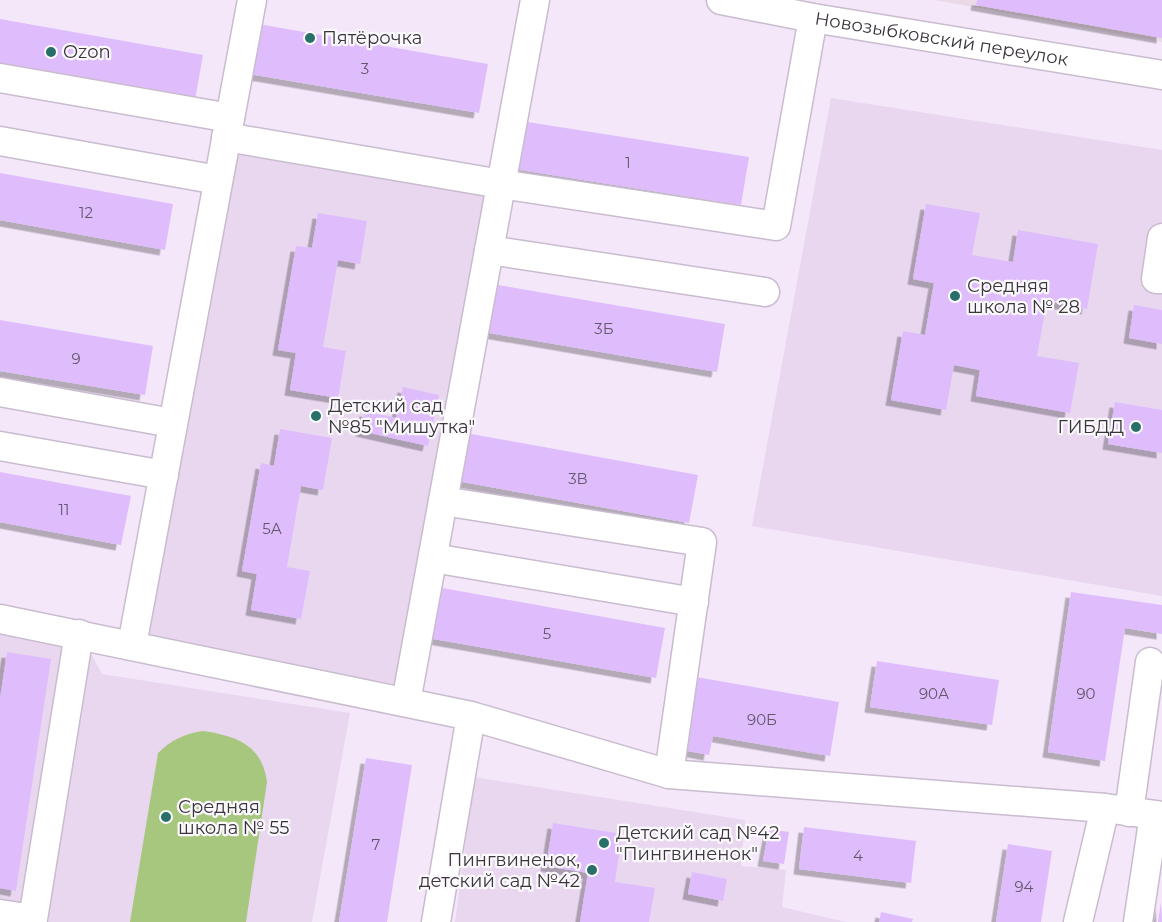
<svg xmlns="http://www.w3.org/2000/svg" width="1162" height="922" font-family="Montserrat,sans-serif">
	<defs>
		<filter id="shadow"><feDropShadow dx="-5.5" dy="5.5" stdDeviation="0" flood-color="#0004"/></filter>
	</defs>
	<rect width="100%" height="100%" fill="#f4e7fa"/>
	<g fill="#e9d7f0">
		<polygon points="831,98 1162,150 1162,596 752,526"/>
		<polygon points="233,151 487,192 400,685 142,639"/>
		<polygon points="0,631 87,646 102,674 350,713 312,922 0,922"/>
		<polygon points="474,777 745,820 741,866 786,870 782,907 846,922 455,922"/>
	</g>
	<polygon fill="#ebd9e8" points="935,0 1162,0 1162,42"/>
	<path fill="#a6c77d" d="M203 731C237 736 262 745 267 782L246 922H130L158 753C171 740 186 733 203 731Z"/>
	<g fill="#dfbdfd" filter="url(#shadow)">
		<polygon points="977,0 1162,0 1162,38 976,5"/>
		<polygon points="0,19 203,55 195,100 0,65"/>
		<polygon points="252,23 488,64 479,113 243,73"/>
		<polygon points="515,120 749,157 741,205 508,168"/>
		<polygon points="0,173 173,204 165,250 0,220"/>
		<polygon points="926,204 980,213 972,255 1013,262 1018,230 1098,244 1087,309 1047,301 1037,356 1079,363 1070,413 976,396 980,370 954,365 946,410 891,400 903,331 925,335 934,283 913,279"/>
		<polygon points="318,213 367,221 360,264 338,260 323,347 346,351 338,398 290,390 296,353 278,350 296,246 312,248"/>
		<polygon points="492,284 725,324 717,372 484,332"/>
		<polygon points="1134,305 1162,310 1162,344 1129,338"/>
		<polygon points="0,320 153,346 145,395 0,371"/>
		<polygon points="403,387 439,395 428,446 361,431 365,411 396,418"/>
		<polygon points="1115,402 1162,410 1162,453 1108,444"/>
		<polygon points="280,429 332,438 323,490 301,486 287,567 310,571 301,619 251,610 257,574 242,571 261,463 274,466"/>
		<polygon points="466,433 698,475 689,523 457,481"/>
		<polygon points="0,472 131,496 121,545 0,522"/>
		<polygon points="437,587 665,628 656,678 428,638"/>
		<polygon points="1071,592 1162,605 1162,634 1125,628 1105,761 1048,752"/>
		<polygon points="7,652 51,659 16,891 0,888 0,699"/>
		<polygon points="877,661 999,680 992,725 870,707"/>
		<polygon points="696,677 839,702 830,756 713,736 709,755 683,750"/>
		<polygon points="366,758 412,765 387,922 339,922"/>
		<polygon points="553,823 622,834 615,882 655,888 649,922 580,922 588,873 546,866"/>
		<polygon points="804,827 916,841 911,883 799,869"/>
		<polygon points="769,829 789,832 784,864 763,861"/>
		<polygon points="1008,844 1052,851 1041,922 996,922"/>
		<polygon points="692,872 727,879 723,901 688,894"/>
		<polygon points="1161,902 1162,922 1158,922"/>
		<polygon points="881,912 913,919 912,922 879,922"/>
	</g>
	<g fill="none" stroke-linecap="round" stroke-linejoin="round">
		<g stroke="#c9bcce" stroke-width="31">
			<g id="minor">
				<path id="s1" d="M721 0 813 18 1162 75"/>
				<polyline points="0,78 230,118"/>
				<polyline points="226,137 501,184 776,226 813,18"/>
				<polyline points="0,141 218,180"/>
				<polyline points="1162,238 1156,279 1162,279"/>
				<polyline points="489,250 765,292"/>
				<polyline points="0,392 172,423"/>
				<polyline points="0,446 164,475"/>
				<polyline points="443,501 702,542 669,774"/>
				<polyline points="433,558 694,602"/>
				<polyline points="0,619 471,716 669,774 1105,808 1162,816"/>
				<polyline points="132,645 252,0"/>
				<polyline points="406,702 535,0"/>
				<polyline points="1129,812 1150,662"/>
				<polyline points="0,914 33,919 79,634"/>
				<polyline points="436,922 471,716"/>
				<polyline points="1078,922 1105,808"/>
				<polyline points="1138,922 1154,815"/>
			</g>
		</g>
		<use href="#minor" stroke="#fff" stroke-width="28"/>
	</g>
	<g fill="#276f68" stroke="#fbf9fc" stroke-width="2">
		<circle cx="310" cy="38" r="6"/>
		<circle cx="51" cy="52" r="6"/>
		<circle cx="955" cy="296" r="6"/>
		<circle cx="316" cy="416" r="6"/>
		<circle cx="1136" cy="427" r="6"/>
		<circle cx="166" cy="817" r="6"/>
		<circle cx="604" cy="843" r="6"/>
		<circle cx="592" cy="870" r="6"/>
	</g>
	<g text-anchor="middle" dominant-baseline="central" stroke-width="4.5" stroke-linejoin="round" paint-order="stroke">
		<g font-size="15" fill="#63576c">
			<text x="365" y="68">3</text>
			<text x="628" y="162">1</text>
			<text x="86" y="212">12</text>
			<text x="604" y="328">3Б</text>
			<text x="76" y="358">9</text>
			<text x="578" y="478">3В</text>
			<text x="64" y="509">11</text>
			<text x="272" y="528">5А</text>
			<text x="547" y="633">5</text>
			<text x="934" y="693">90А</text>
			<text x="1086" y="693">90</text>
			<text x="762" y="719">90Б</text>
			<text x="376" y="844">7</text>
			<text x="858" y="855">4</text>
			<text x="1024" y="886">94</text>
		</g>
		<g font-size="18" fill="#3a353c" stroke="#fbf9fc" text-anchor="start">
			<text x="322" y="38">Пятёрочка</text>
			<text x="63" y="52">Ozon</text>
			<text x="967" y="286">Средняя<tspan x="967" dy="21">школа № 28</tspan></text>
			<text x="328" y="406">Детский сад<tspan x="328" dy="21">№85 "Мишутка"</tspan></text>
			<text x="1124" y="427" text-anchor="end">ГИБДД</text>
			<text x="178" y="807">Средняя<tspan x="178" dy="21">школа № 55</tspan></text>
			<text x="616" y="833">Детский сад №42<tspan x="616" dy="21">"Пингвиненок"</tspan></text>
			<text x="580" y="860" text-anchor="end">Пингвиненок,<tspan x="580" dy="21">детский сад №42</tspan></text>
		</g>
		<g font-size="18" fill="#3a353c" stroke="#fbf9fc">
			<text stroke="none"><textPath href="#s1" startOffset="224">Новозыбковский переулок</textPath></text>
		</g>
	</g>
</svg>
